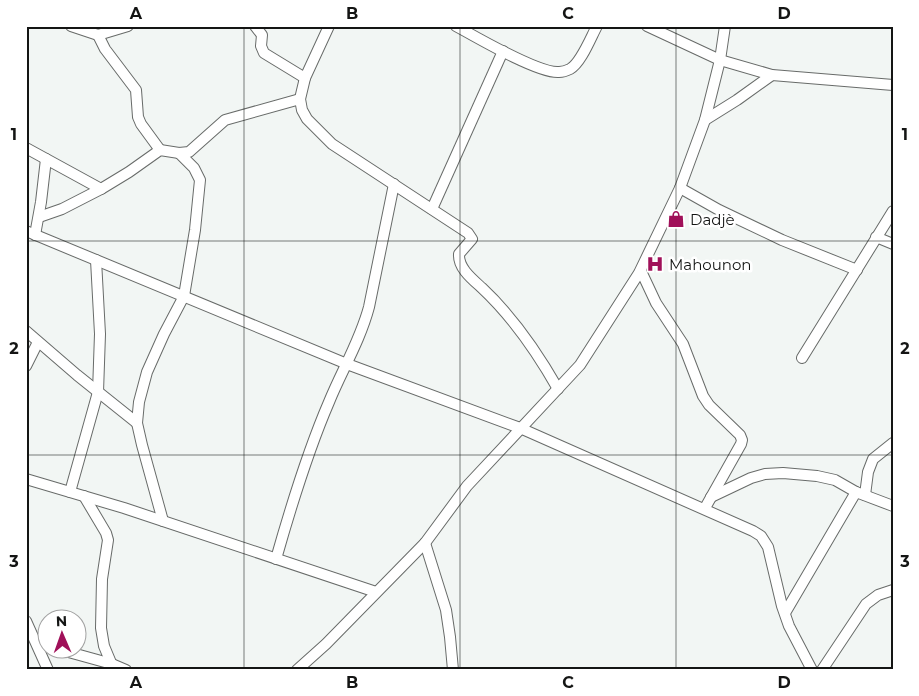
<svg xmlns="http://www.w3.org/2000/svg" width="919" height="696" font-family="Montserrat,sans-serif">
	<rect width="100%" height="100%" fill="#f2f6f4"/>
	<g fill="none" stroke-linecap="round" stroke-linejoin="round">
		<g stroke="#686b69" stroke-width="12">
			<g id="minor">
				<polyline points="71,26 98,35 128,26"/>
				<polyline points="255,26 262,35 261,46 264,53 305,78"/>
				<path d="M329 26 305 78 300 99 302 110 307 119 332 144 468 233 472 239 459 254C458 268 472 279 482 288 513 317 537 352 558 389"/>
				<path d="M456 26C476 37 539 74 559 72 562 72 568 70 570 69 581 63 591 37 597 26"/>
				<polyline points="647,26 720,60 772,75 893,85"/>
				<polyline points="98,35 105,49 136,90 138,117 141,124 160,150"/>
				<polyline points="705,120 737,100 772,75"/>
				<polyline points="26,148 101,189"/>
				<polyline points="680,188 719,210 782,240 857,270"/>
				<polyline points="432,209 503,51"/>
				<polyline points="39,217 62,209 101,189 129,172 160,150 179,153 189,152 225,120 300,99"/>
				<polyline points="26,231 347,364 520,428 753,531 761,536 768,547 782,606 789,626 812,670"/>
				<polyline points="35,235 41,202 46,159"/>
				<polyline points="876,237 893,244"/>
				<polyline points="641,271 656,303 683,344 703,396 709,405 740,435 742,440 741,444 705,508"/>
				<polyline points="26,331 77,375 137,423"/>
				<polyline points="802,358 893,211"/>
				<polyline points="26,366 38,342"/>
				<polyline points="26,479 124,508 376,592"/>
				<polyline points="70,492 98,392 100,334 96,260"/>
				<polyline points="865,495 868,472 873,459 893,443"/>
				<polyline points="84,496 106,533 108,540 102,579 101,628 104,646 114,670"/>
				<polyline points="711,497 751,478 765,474 783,473 817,476 835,480 856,492 893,506"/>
				<polyline points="163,521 142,445 137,423 139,402 147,372 164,334 184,296 195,230 200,180 194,168 179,153"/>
				<polyline points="425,543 446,610 450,637 453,670"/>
				<path d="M276 559C291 506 307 453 329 402 342 370 360 341 369 307L394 184"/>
				<polyline points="785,613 856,492"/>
				<polyline points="26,621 48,670"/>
				<polyline points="54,648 112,664 126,670"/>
				<polyline points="297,670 326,644 425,543 467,486 580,365 639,273 680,188 705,120 720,60 725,26"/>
				<polyline points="822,670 866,604 878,595 893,590"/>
			</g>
		</g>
		<use href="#minor" stroke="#fff" stroke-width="10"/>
	</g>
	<path fill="none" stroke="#141514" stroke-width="1" stroke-opacity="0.55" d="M244 26V670M460 26V670M676 26V670M26 241H893M26 455H893"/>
	<defs>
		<g id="shop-bare" transform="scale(1.35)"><path d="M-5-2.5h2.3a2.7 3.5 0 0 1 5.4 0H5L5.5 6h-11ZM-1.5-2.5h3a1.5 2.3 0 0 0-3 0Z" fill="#a01059" stroke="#fff" stroke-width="2.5" paint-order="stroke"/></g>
		<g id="hospital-bare" transform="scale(1.35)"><path d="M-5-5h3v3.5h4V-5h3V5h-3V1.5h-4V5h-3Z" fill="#a01059" stroke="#fff" stroke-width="2.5" paint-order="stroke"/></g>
	</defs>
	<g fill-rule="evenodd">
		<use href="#shop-bare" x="676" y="219"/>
		<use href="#hospital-bare" x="655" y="264"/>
	</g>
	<g text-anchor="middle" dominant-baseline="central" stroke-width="5" stroke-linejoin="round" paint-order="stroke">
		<g font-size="15" fill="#141514" stroke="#fff" text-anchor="start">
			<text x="690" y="219">Dadjè</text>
			<text x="669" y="264">Mahounon</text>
		</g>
	</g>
	<rect width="919" height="696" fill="none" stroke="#ffffff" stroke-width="55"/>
	<g transform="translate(62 634) rotate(358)"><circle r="24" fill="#ffffff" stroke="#a1a1a1"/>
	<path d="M0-4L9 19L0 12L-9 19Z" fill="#a01059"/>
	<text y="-8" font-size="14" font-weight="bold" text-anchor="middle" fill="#141514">N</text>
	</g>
	<rect x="28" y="28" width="864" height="640" fill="none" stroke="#141514" stroke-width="2"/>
	<g font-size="16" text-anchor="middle" font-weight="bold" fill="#141514">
		<text x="136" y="19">A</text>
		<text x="352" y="19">B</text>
		<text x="568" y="19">C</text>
		<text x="784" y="19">D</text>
		<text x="14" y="140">1</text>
		<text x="905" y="140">1</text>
		<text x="14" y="354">2</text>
		<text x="905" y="354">2</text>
		<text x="14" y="567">3</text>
		<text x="905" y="567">3</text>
		<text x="136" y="688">A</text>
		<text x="352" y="688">B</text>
		<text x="568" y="688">C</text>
		<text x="784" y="688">D</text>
	</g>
</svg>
